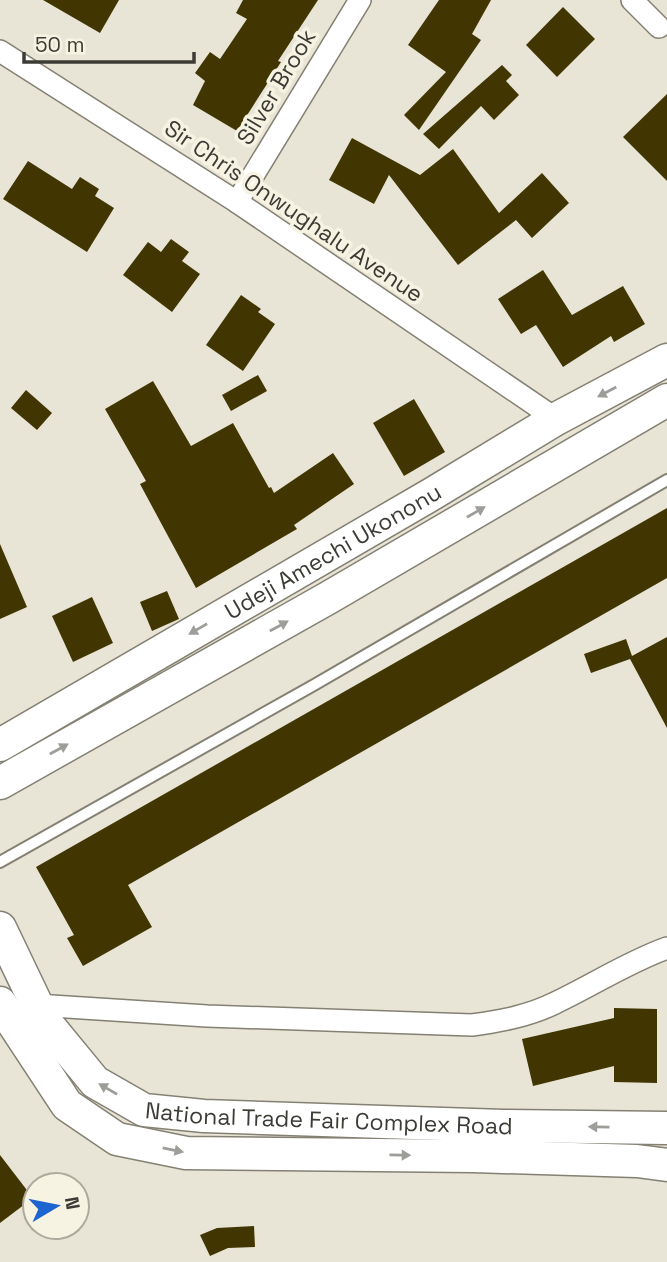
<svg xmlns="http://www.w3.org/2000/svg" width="667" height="1262" font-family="'Space Grotesk',sans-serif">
	<rect width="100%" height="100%" fill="#e9e5d6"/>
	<g fill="#413602">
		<polygon points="43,0 119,0 100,33"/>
		<polygon points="243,0 318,0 278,61 281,62 237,131 193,105 205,81 195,73 210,52 220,59 247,19 236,13"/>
		<polygon points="439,0 491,0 472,34 481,40 419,130 404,115 446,72 408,45"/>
		<polygon points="563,7 595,39 557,77 526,45"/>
		<polygon points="502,65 512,75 506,81 519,95 494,120 481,106 439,149 423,134"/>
		<polygon points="667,94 667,181 623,137"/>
		<polygon points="352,138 420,175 453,149 499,213 542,173 569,203 532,238 516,220 458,265 389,175 374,204 329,180"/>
		<polygon points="28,161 72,189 80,177 99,189 95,196 114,208 87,252 3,199"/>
		<polygon points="171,239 189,252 182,261 200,274 172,312 123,275 148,242 161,252"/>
		<polygon points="543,270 572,315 623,286 645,324 614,342 611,336 563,367 536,325 521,334 498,299"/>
		<polygon points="241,295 261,309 258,312 275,324 243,371 206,345"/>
		<polygon points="258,375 267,391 231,411 222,395"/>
		<polygon points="153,381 191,446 233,423 269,488 271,487 274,493 333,453 354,484 294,525 297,529 196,588 140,484 146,481 105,409"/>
		<polygon points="26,390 52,413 37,430 11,408"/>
		<polygon points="414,399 445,452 404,476 373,423"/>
		<polygon points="667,508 667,578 128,885 152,927 83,966 67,938 74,935 36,867"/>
		<polygon points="0,544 27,607 0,619"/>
		<polygon points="167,591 179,619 152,631 140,602"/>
		<polygon points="92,597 113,643 73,662 52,616"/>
		<polygon points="667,637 667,728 630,659 591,673 584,654 626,639 632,656"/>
		<polygon points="614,1008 657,1009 657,1083 614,1082 614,1066 533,1086 522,1039 614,1018"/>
		<polygon points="0,1155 33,1198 0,1223"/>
		<polygon points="254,1226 255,1247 228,1248 210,1256 200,1235 217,1228"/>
	</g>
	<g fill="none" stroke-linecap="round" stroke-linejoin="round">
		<g stroke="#848173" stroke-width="14">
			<polyline id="service" points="0,862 314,685 667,480"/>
		</g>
		<g stroke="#848173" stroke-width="24">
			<g id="minor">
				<polyline points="632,0 659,27"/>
				<polyline points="0,51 237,202 556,419"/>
				<polyline points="237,202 360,0"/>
				<path d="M36 1005 207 1016 472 1025C501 1021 529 1016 555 1003 593 985 628 962 667 948"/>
			</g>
		</g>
		<g stroke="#848173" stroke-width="35">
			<g id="secondary">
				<path id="s1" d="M0 745 432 494 556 419 667 360"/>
				<polyline points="0,783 328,598 667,400"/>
				<path id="s2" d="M0 928 44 1020 95 1082 144 1110 204 1116 504 1126 667 1128"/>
				<polyline points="0,1003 67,1105 117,1139 186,1153 473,1156 637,1161 667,1165"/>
			</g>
		</g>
		<use href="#service" stroke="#fff" stroke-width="10"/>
		<use href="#minor" stroke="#fff" stroke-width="21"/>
		<use href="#secondary" stroke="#fff" stroke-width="32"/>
	</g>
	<defs><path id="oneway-solid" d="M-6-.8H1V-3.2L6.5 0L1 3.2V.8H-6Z" transform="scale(1.75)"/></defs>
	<g fill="#9e9d9a">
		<use href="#oneway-solid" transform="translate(607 392) rotate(152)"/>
		<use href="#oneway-solid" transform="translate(476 512) rotate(-30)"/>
		<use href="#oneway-solid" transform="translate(279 626) rotate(-29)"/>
		<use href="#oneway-solid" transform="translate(198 629) rotate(150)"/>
		<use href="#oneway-solid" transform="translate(59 749) rotate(-29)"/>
		<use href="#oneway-solid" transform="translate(108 1089) rotate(-150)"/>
		<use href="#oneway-solid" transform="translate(599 1127) rotate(-179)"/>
		<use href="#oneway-solid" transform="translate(173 1150) rotate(11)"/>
		<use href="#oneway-solid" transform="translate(400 1155) rotate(1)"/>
	</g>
	<g text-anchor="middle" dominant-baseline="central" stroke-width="7" stroke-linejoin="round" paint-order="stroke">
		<g font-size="23" fill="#3d3b35" stroke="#f7f3e3">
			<text transform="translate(276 87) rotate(-59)">Silver Brook</text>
			<text transform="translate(294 211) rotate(34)">Sir Chris Onwughalu Avenue</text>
			<text stroke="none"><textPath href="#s1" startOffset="385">Udeji Amechi Ukononu</textPath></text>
			<text stroke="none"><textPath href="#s2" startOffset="424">National Trade Fair Complex Road</textPath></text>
		</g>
	</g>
	<g transform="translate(56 1206) rotate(80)"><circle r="33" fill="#f7f3e3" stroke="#ada99d" stroke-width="2"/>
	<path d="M0-5L12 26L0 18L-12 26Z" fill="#1c64d0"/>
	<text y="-10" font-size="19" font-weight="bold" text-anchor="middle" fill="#3d3b35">N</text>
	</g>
	<path d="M24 52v10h170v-10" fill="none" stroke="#3d3b35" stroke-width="3.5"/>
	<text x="35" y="52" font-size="21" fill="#3d3b35" stroke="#f7f3e3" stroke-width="5" paint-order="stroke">50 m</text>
</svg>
